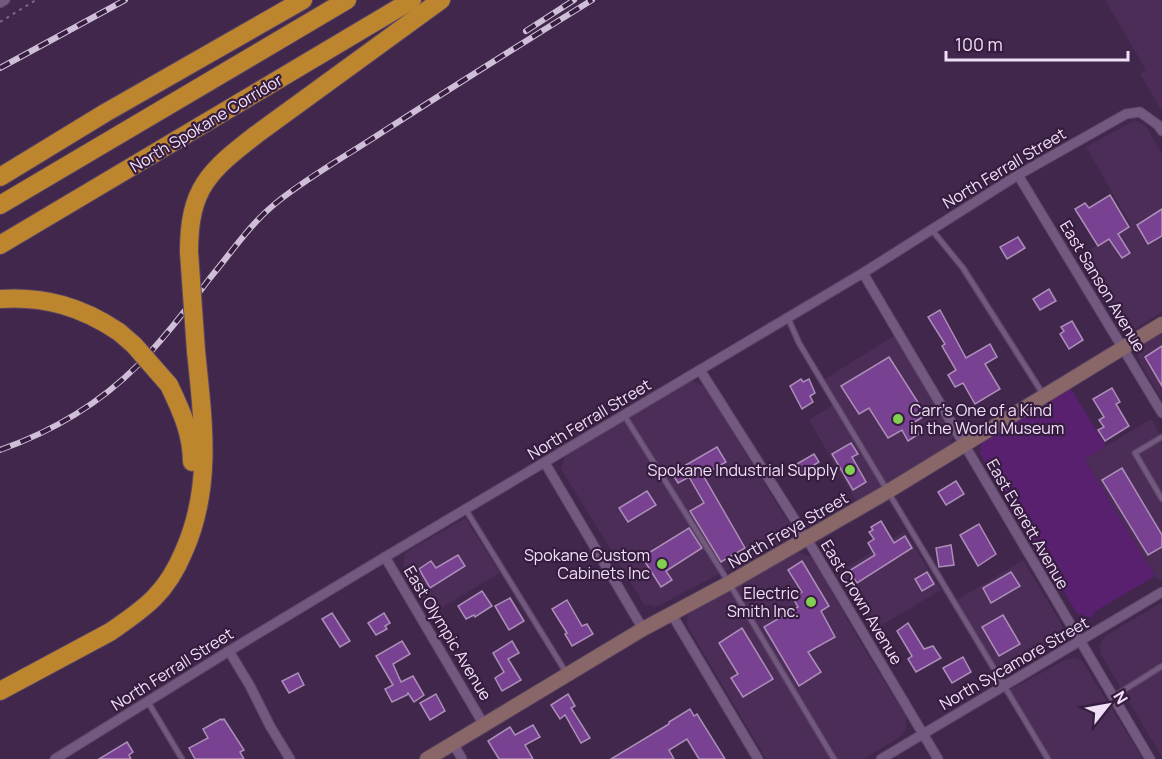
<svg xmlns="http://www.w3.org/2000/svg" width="1162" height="759" font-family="Manrope,sans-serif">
	<rect width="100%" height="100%" fill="#40274b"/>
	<g fill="#4b2d57">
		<polygon points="1105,0 1162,0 1162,111 1140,74 1146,70"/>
		<polygon points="1135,120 1146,126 1162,154 1162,312 1133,330 1126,329 1120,324 1079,256 1131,225 1086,147"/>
		<polygon points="1162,331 1162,400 1141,364 1138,358 1138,351 1145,342"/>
		<polygon points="895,335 953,436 950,445 856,501 809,420 837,402 825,379"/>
		<polygon points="684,381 693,381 705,387 793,530 787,539 656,607 644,604 561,469 566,453"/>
		<polygon points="1151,419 1162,438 1162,579 1161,580 1157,579 1084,459"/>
		<polygon points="465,518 500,573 433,613 403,565 405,553"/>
		<polygon points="904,531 941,590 874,630 838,573"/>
		<polygon points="798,552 812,557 866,652 906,716 906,728 903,735 864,759 766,759 688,627 687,619 688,612 789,556"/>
		<polygon points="1023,560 1062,625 1063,634 1060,640 999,672 957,600"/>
		<polygon points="1162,602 1162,757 1100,653 1100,647 1101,642 1105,636"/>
		<polygon points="1076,658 1082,661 1143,759 1050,759 1009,690 1067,659"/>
	</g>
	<polygon fill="#58206e" points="1070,387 1106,446 1085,460 1155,576 1094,612 1093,617 1086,617 1081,614 1078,615 980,454 980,447 984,440"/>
	<g fill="#794191" stroke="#ac8fb9" stroke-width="1.5">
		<polygon points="1110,195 1129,227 1118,234 1130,253 1122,258 1109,239 1098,246 1075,209 1085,203 1089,208"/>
		<polygon points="1162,209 1162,236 1148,244 1137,225"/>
		<polygon points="1018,237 1025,248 1007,259 1000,247"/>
		<polygon points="1049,289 1056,301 1040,310 1033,299"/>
		<polygon points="940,310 966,358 990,344 997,357 985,364 1000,389 975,404 963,383 955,387 948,375 956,370 942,346 945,344 928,317"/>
		<polygon points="1072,321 1083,340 1069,349 1060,334 1064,331 1061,327"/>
		<polygon points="1162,346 1162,386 1145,357"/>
		<polygon points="889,357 926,415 913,423 919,434 908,441 902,430 888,438 869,408 859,414 841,386"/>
		<polygon points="801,379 803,382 809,379 815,393 810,396 813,402 802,409 790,386"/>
		<polygon points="1112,388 1120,402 1116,404 1129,426 1105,441 1098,430 1104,427 1099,420 1104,417 1093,399"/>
		<polygon points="851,443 858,454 852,457 866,482 853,490 832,454"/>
		<polygon points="717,447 726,462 703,475 745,548 721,562 690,511 704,503 689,477 678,483 672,473"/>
		<polygon points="814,454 819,462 801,473 795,465"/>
		<polygon points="1122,468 1162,535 1162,547 1148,555 1102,480"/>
		<polygon points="956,481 964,494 946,505 938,492"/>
		<polygon points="647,491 656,505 628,522 619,508"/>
		<polygon points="881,521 894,543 905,536 912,548 857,583 849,571 875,555 868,543 874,539 869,532 873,530 871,527"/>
		<polygon points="979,524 996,554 978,566 960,535"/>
		<polygon points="689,528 702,548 666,571 672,580 661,587 642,557"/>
		<polygon points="951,545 954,565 939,567 936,548"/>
		<polygon points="458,555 465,566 430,588 419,569 431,561 436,568"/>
		<polygon points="802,561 829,606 821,611 835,637 808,652 821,672 799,686 764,627 798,607 793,598 802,592 788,570"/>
		<polygon points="927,572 934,584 922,591 915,579"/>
		<polygon points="1011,572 1020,586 991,603 983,588"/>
		<polygon points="482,591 492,606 475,617 474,615 466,619 458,606"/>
		<polygon points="510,598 524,621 509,630 495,606"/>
		<polygon points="567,600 582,626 587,624 593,634 572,646 565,634 567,633 552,609"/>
		<polygon points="332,613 350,641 340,647 322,619"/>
		<polygon points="384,613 390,623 385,626 387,629 376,635 368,623"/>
		<polygon points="1003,615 1020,644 999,656 982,627"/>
		<polygon points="908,623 924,649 933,646 941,658 916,672 908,659 912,656 897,631"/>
		<polygon points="742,628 773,679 743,697 731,678 738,674 719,643"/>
		<polygon points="402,641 410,654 393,664 401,682 413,676 424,695 414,702 408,693 407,695 392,702 385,689 393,685 376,656"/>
		<polygon points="512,641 519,653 508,659 521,680 502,691 495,678 504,672 493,653"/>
		<polygon points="963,657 971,672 952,683 943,668"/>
		<polygon points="298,673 304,685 289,693 282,681"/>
		<polygon points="436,694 445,711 430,720 420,703"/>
		<polygon points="568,694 575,706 571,708 590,738 581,743 565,715 560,719 551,705"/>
		<polygon points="690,709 694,716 697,714 725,759 699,759 687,739 669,750 674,759 611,759 669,724 669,722"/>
		<polygon points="221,719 222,720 224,719 244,750 240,752 244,759 195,759 189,748 208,738 203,729"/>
		<polygon points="533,725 540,737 525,745 533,759 499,759 488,741 510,727 515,735"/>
		<polygon points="127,742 133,752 129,755 131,759 99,759"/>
	</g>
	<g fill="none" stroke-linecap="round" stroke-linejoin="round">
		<g stroke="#5b4564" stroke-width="7">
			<g id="lane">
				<polyline points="932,230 963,268 1043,394"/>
				<polyline points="788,318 799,343 1048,759"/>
				<polyline points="624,415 729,583 834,759"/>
				<polyline points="1162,437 1135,453 1162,499"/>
				<polyline points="466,510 567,674"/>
				<polyline points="1113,697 1162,666"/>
				<polyline points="148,702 182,759"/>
			</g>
		</g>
		<g stroke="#5b4564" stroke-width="11">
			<g id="street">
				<polyline points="0,3 5,0"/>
				<polyline points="1018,175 1162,413"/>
				<polyline points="863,273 1150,759"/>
				<polyline points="700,370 807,539 938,759"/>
				<polyline points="545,463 643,629"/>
				<polyline points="385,557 484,725"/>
				<polyline points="671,613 758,759"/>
				<polyline points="229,651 250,686 270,726 290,759"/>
				<polyline points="453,743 462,759"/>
				<polyline points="55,759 229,651 385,557 863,273 1018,175 1126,114 1140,112 1158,125 1162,131"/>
				<polyline points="881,759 1162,592"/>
			</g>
		</g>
		<g stroke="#5b4564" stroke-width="16">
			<polyline id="secondary" points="427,759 643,629 729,583 887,492 1162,324"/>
		</g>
		<g stroke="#5b4564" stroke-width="20">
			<g id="highway">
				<polyline points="0,177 105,113 303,0"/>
				<polyline points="0,205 347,0"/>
				<polyline points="0,245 412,0"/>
				<path d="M189 252C189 188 209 171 257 134L441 0"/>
				<path d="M0 299C45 296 82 307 119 332"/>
				<path d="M169 385C181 410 192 434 192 462"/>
				<path d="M0 691 110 632C126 621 141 611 154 598 167 585 177 568 184 551 213 486 203 420 196 351"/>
			</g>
		</g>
		<polyline stroke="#7e6887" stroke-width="2" stroke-dasharray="3 4.5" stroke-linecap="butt" points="0,22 36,0"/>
		<use href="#lane" stroke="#73587f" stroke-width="4.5"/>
		<use href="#street" stroke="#73587f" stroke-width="9"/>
		<use href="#secondary" stroke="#896667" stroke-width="14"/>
		<use href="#highway" stroke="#bd862e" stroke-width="18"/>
		<g stroke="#cfbed7" stroke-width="6">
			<g id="rail">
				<polyline points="526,31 574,0"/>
				<polyline points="0,68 125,0"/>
				<path d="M0 450C51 432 99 404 138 365 164 339 187 308 210 278 231 253 250 224 276 203 308 177 346 156 381 133 451 88 521 44 592 0"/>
			</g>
		</g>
		<use href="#rail" stroke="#361d40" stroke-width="4" stroke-dasharray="11" stroke-linecap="butt"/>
		<g stroke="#5b4564" stroke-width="20" stroke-linecap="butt">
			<g id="highway-bridge">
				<polyline points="189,252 196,351"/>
				<polyline points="119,332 134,345 169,385"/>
			</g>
		</g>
		<use href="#highway-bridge" stroke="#bd862e" stroke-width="18"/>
	</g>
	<g fill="#82d04f" stroke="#361d40" stroke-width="2">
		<circle cx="898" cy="419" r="6"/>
		<circle cx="850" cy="470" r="6"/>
		<circle cx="662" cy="564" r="6"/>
		<circle cx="811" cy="602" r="6"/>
	</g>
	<g text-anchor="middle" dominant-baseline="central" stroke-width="4.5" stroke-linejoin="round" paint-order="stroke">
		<g font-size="16" fill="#f0e0f7" stroke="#361d40">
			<text transform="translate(206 123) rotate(-31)">North Spokane Corridor</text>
			<text transform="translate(1004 168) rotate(-31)">North Ferrall Street</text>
			<text transform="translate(1103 286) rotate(59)">East Sanson Avenue</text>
			<text transform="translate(589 419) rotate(-31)">North Ferrall Street</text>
			<text transform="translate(1028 524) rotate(60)">East Everett Avenue</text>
			<text transform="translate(788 530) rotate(-30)">North Freya Street</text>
			<text transform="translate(862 602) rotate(59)">East Crown Avenue</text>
			<text transform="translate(448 633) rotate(59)">East Olympic Avenue</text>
			<text transform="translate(1014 663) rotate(-30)">North Sycamore Street</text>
			<text transform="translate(172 669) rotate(-32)">North Ferrall Street</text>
		</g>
		<g font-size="16" fill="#f0e0f7" stroke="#361d40" text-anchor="end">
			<text x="910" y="410" text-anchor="start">Carr's One of a Kind<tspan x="910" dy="18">in the World Museum</tspan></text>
			<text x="838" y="470">Spokane Industrial Supply</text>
			<text x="650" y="555">Spokane Custom<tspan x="650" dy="18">Cabinets Inc</tspan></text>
			<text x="799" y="593">Electric<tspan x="799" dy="18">Smith Inc.</tspan></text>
		</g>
	</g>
	<g transform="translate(1108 705) rotate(59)" stroke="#361d40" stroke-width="4.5" paint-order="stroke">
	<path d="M0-4.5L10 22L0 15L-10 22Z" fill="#f0e0f7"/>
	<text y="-9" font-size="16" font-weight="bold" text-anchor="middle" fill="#f0e0f7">N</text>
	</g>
	<path d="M946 51v9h182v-9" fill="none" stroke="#f0e0f7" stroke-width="3"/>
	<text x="955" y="51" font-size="18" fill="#f0e0f7" stroke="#361d40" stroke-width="4.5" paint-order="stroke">100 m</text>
</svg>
